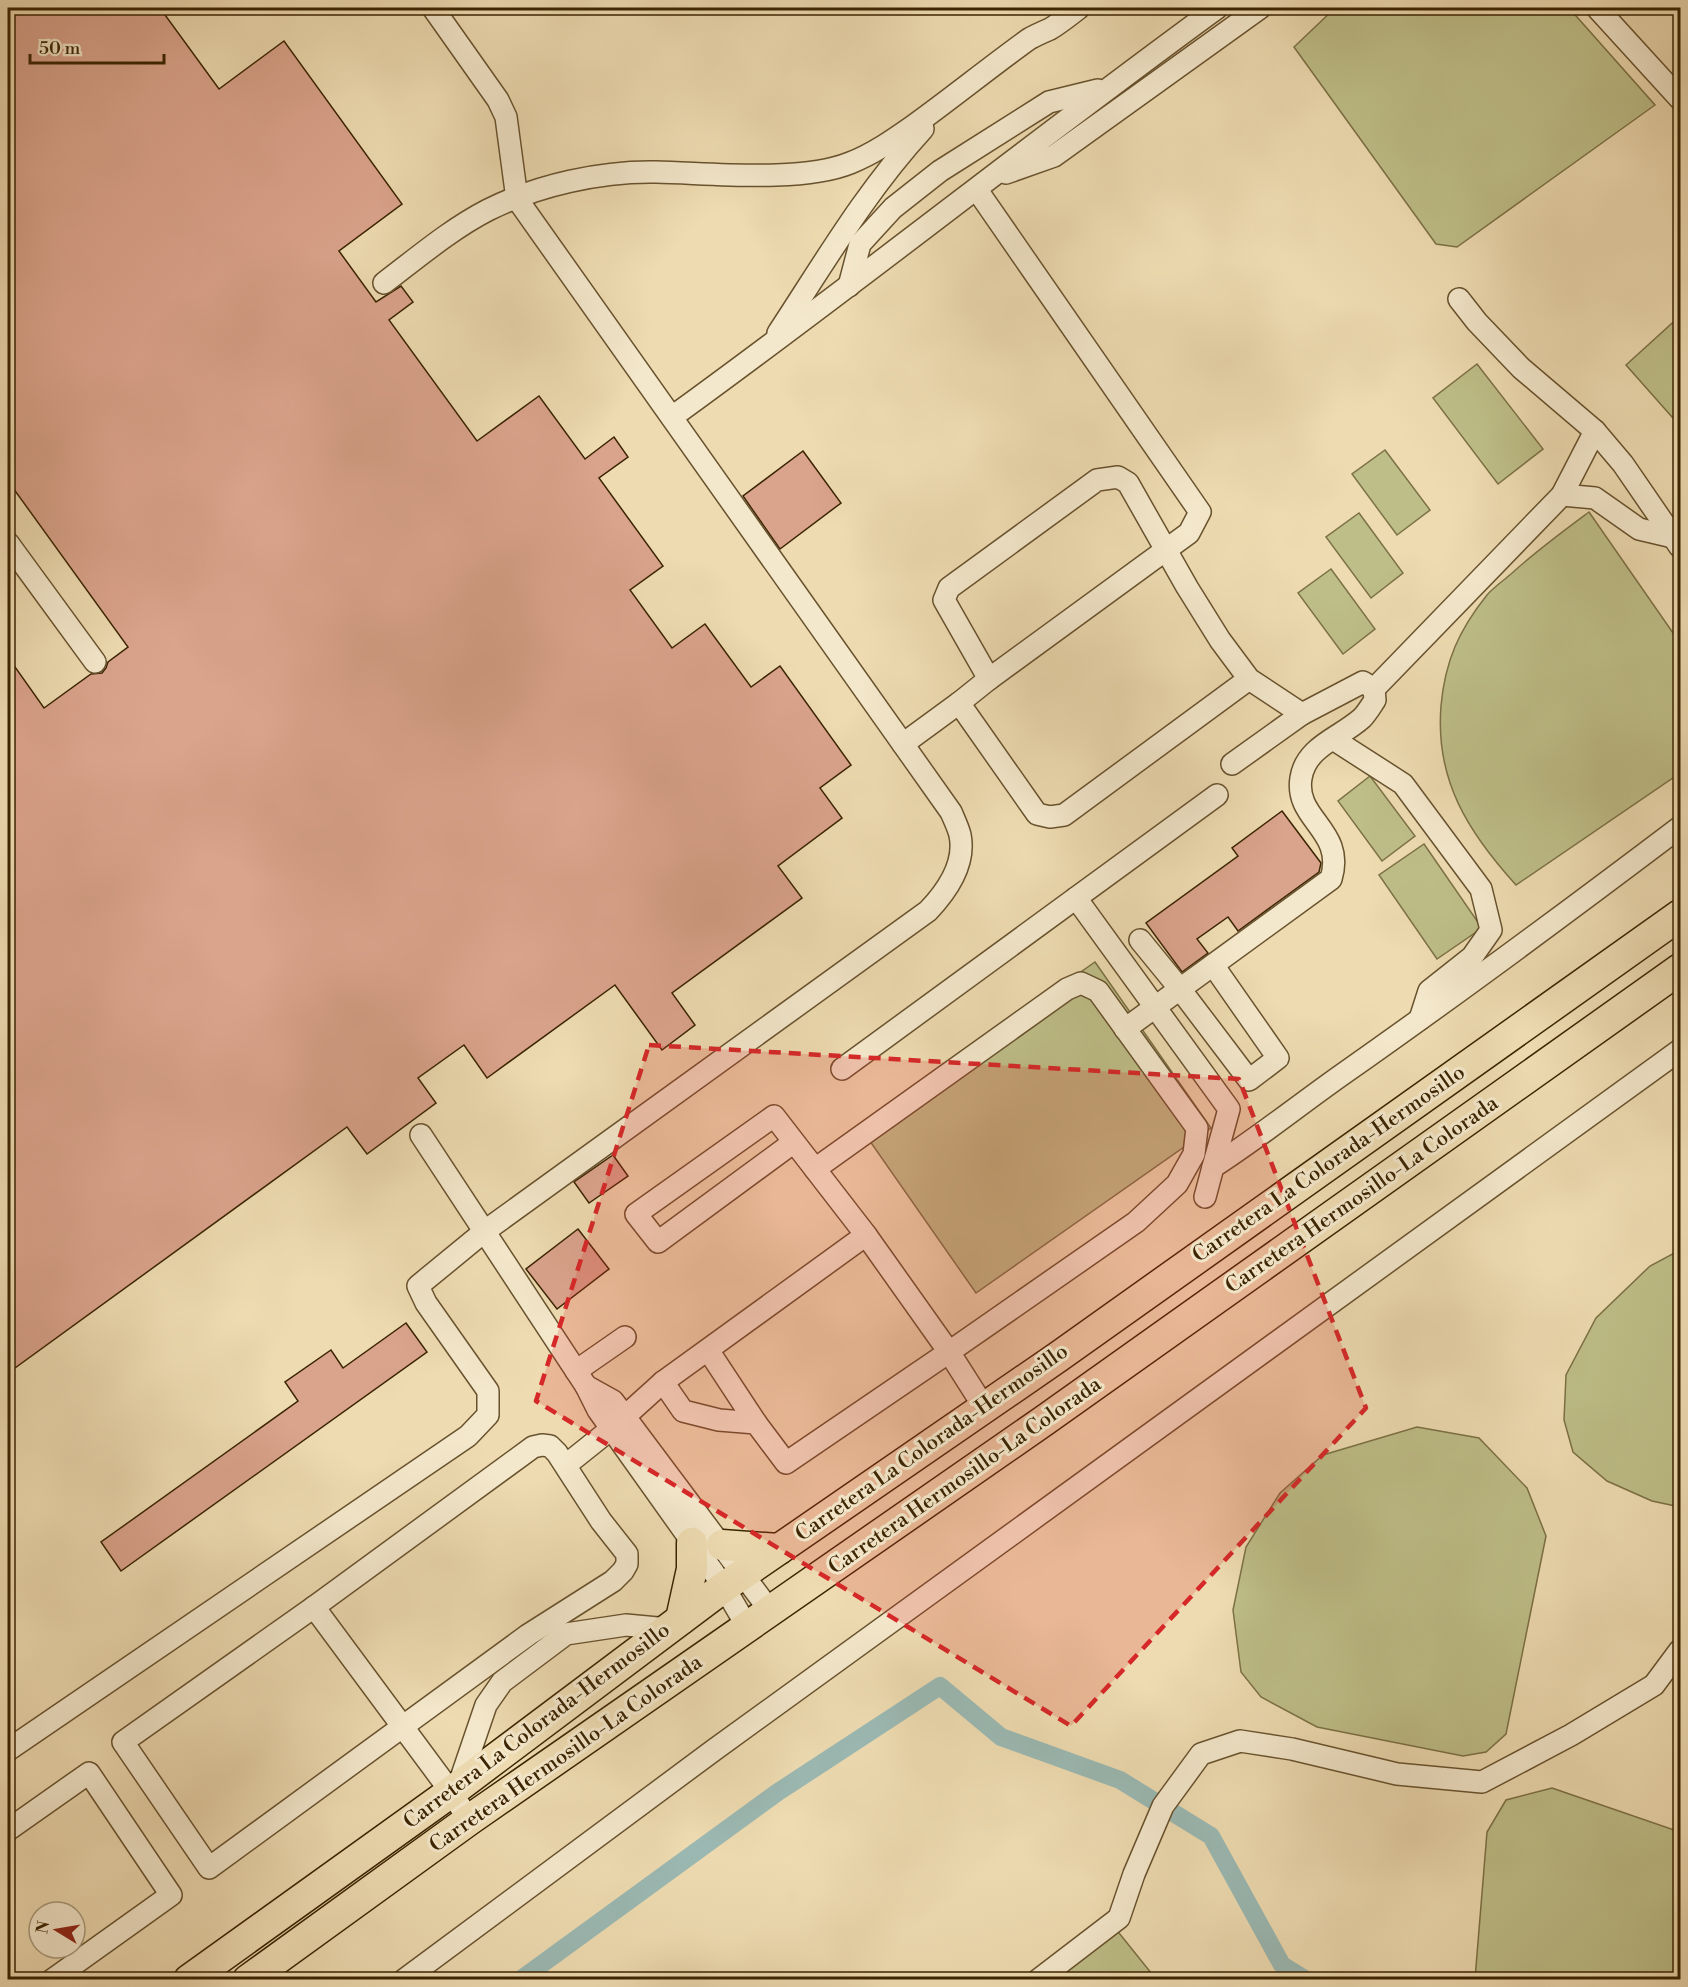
<svg xmlns="http://www.w3.org/2000/svg" width="1688" height="1987" font-family="'Libre Bodoni',serif">
	<rect width="100%" height="100%" fill="#eedbb1"/>
	<filter id="stains"><feTurbulence type="fractalNoise" baseFrequency=".00333" numOctaves="4"/><feColorMatrix values="0 0 0 0 .2 0 0 0 0 .09 0 0 0 0 .02 0 0 0 .5 -.17"/></filter>
	<radialGradient id="worn" r=".72"><stop offset=".6" stop-color="#630" stop-opacity="0"/><stop offset="1" stop-color="#630" stop-opacity=".3"/></radialGradient>
	<g fill="#bebe88" stroke="#7c7145" stroke-width="1.5">
		<polygon points="1335,8 1569,8 1655,105 1457,247 1436,244 1294,47"/>
		<polygon points="1680,316 1680,426 1626,365"/>
		<polygon points="1477,364 1543,449 1498,484 1433,398"/>
		<polygon points="1385,450 1430,510 1397,535 1352,474"/>
		<path d="M1589 512 1680 643V773L1516 885C1468 832 1435 780 1441 706 1445 661 1459 630 1487 595 1494 587 1503 581 1511 574 1536 551 1562 532 1589 512Z"/>
		<polygon points="1359,513 1403,573 1371,598 1326,537"/>
		<polygon points="1331,569 1375,629 1343,654 1298,593"/>
		<polygon points="1370,776 1415,836 1382,861 1338,801"/>
		<polygon points="1424,844 1482,928 1437,959 1379,875"/>
		<polygon points="1095,962 1211,1128 976,1293 860,1127"/>
		<polygon points="1680,1250 1680,1507 1652,1501 1607,1481 1573,1452 1564,1420 1566,1375 1596,1318 1650,1266"/>
		<polygon points="1417,1427 1479,1438 1527,1488 1546,1536 1506,1734 1486,1752 1463,1756 1317,1727 1261,1697 1241,1672 1233,1610 1246,1547 1280,1493 1323,1455"/>
		<polygon points="1552,1788 1680,1832 1680,1979 1475,1979 1487,1832 1506,1800"/>
		<polygon points="1115,1928 1156,1979 1049,1980"/>
	</g>
	<g fill="none" stroke-linecap="round" stroke-linejoin="round">
		<polyline stroke="#9bb9b3" stroke-width="18" points="520,1980 778,1792 940,1686 1001,1737 1120,1780 1211,1836 1282,1965 1306,1980"/>
	</g>
	<g fill="#daa38c" stroke="#3b2402" stroke-width="1.5">
		<polygon points="8,8 160,8 219,89 284,41 402,204 339,251 376,302 401,286 413,302 389,320 477,441 539,396 585,459 614,437 628,457 599,478 663,566 630,590 672,648 705,624 751,687 780,666 851,765 820,788 842,818 778,866 802,898 672,993 695,1025 662,1050 615,985 487,1078 464,1045 418,1078 436,1103 367,1154 347,1127 8,1373 8,657 44,708 91,674 102,673 106,668 108,662 128,647 8,481"/>
		<polygon points="803,451 841,503 780,549 743,496"/>
		<polygon points="1282,811 1321,863 1319,872 1238,931 1228,917 1197,939 1208,953 1182,972 1146,923 1238,856 1232,848"/>
		<polygon points="613,1155 628,1176 589,1203 574,1182"/>
		<polygon points="578,1229 609,1269 557,1309 526,1269"/>
		<polygon points="406,1323 427,1352 121,1571 101,1542 298,1401 285,1382 331,1350 343,1368"/>
	</g>
	<g fill="none" stroke-linecap="round" stroke-linejoin="round">
		<g stroke="#68522e" stroke-width="24">
			<g id="minor">
				<polyline points="1597,8 1680,99"/>
				<polyline points="1006,173 1054,156 1260,8"/>
				<polyline points="977,190 1200,512 1189,533 989,679"/>
				<path d="M384 283C417 258 451 229 488 210 538 185 601 171 656 172 710 173 800 183 850 163 873 154 893 140 913 126 952 98 990 67 1029 39 1036 35 1043 32 1050 29 1060 23 1070 15 1079 8"/>
				<polyline points="849,286 860,244 893,208 940,171 1049,102 1098,90"/>
				<polyline points="1459,299 1477,322 1521,368 1595,431 1623,464 1680,547"/>
				<path d="M778 333C824 263 866 191 923 129"/>
				<path d="M672 417C856 284 1033 142 1217 8"/>
				<polyline points="1562,495 1595,498 1639,529 1673,537"/>
				<polyline points="8,543 95,662"/>
				<polyline points="1374,689 1562,495 1595,431"/>
				<polyline points="1333,739 1403,784 1481,889 1491,930 1472,957 1429,991 1420,1019"/>
				<polyline points="903,744 959,703"/>
				<polyline points="1232,764 1302,714"/>
				<polyline points="1076,898 1229,1109 1213,1167"/>
				<polyline points="1140,940 1180,989 1249,1080 1278,1058 1213,965"/>
				<path d="M1125 1029 1331 879C1346 830 1294 820 1301 778 1306 746 1340 738 1362 718 1367 713 1371 706 1375 700L1374 689 1363 682 1302 714 1249 679 1220 640 1187 587 1128 483 1118 477 1097 480 949 588 944 600 989 679 959 703 1037 814 1050 817 1064 815 1249 679"/>
				<polyline points="842,1069 1217,795"/>
				<polyline points="421,1135 586,1386"/>
				<polyline points="815,1169 1067,989 1081,983 1098,991 1197,1128 1194,1154 1177,1184 1136,1222 949,1352 984,1407"/>
				<path d="M1205 1197 1213 1167C1258 1138 1299 1105 1343 1074 1457 994 1569 911 1680 827"/>
				<polyline points="708,1350 756,1423"/>
				<polyline points="576,1371 625,1337"/>
				<polyline points="663,1382 683,1411 719,1420 756,1423 786,1463 949,1352 866,1235 774,1116 636,1214 658,1242 794,1142"/>
				<polygon points="542,1445 550,1446 557,1453 601,1521 627,1554 627,1564 623,1571 613,1581 528,1635 209,1868 123,1742 314,1607 533,1447"/>
				<polyline points="566,1465 611,1429 663,1382 866,1235"/>
				<polyline points="314,1607 451,1792 469,1820"/>
				<polyline points="748,1628 724,1587 598,1410 586,1386 613,1401 771,1612"/>
				<path d="M8 1750 468 1436 488 1415V1391L426 1303 418 1286 485 1231 928 911C947 891 966 864 960 835 958 827 954 819 951 812L517 199 506 117 498 100 433 8"/>
				<polyline points="458,1787 486,1705 502,1682 566,1634 626,1625 668,1629"/>
				<polyline points="8,1830 89,1773 171,1895 52,1980"/>
				<polyline points="404,1980 714,1750 1680,1050"/>
				<polyline points="1038,1980 1119,1918 1134,1874 1163,1806 1201,1754 1240,1741 1292,1749 1397,1774 1482,1782 1571,1735 1654,1685 1680,1650"/>
			</g>
		</g>
		<g stroke="#3b2402" stroke-width="33">
			<g id="highway">
				<polyline points="722,1545 779,1549"/>
				<polyline points="681,1619 692,1569 692,1543"/>
				<polyline points="189,1980 451,1792 724,1587 1058,1357 1680,915"/>
				<polyline points="248,1980 469,1820 1045,1420 1680,969"/>
			</g>
		</g>
		<use href="#minor" stroke="#f4e8cc" stroke-width="21"/>
		<use href="#highway" stroke="#eedbb1" stroke-width="30"/>
	</g>
	<path fill="#d62828" fill-opacity="0.2" stroke="#d62828" stroke-width="4.5" stroke-dasharray="12 8" stroke-linejoin="round" d="M649 1045 1239 1079 1366 1408 1071 1726 536 1401Z"/>
	<g text-anchor="middle" dominant-baseline="central" stroke-width="6" stroke-linejoin="round" paint-order="stroke">
		<g font-size="21" fill="#3b2402" stroke="#f4e8cc">
			<text transform="translate(1329 1164) rotate(-35)">Carretera La Colorada-Hermosillo</text>
			<text transform="translate(1362 1195) rotate(-35)">Carretera Hermosillo-La Colorada</text>
			<text transform="translate(932 1443) rotate(-35)">Carretera La Colorada-Hermosillo</text>
			<text transform="translate(965 1476) rotate(-35)">Carretera Hermosillo-La Colorada</text>
			<text transform="translate(537 1726) rotate(-37)">Carretera La Colorada-Hermosillo</text>
			<text transform="translate(566 1754) rotate(-35)">Carretera Hermosillo-La Colorada</text>
		</g>
	</g>
	<rect width="1688" height="1987" fill="none" stroke="#eedbb1" stroke-width="30"/>
	<rect x="9" y="9" width="1670" height="1969" fill="none" stroke="#3b2402" stroke-width="3"/>
	<rect x="15" y="15" width="1658" height="1957" fill="none" stroke="#3b2402" stroke-width="1.5"/>
	<g transform="translate(57 1930) rotate(281)"><circle r="28" fill="#f4e8cc" stroke="#aa9a7b" stroke-width="1.5"/>
	<path d="M0-4.5L10 22L0 15L-10 22Z" fill="#8f2418"/>
	<text y="-9" font-size="16" font-weight="bold" text-anchor="middle" fill="#3b2402">N</text>
	</g>
	<path d="M30 54v9h134v-9" fill="none" stroke="#3b2402" stroke-width="3"/>
	<text x="39" y="54" font-size="18" fill="#3b2402" stroke="#f4e8cc" stroke-width="4.5" paint-order="stroke">50 m</text>
	<rect width="100%" height="100%" filter="url(#stains)"/>
	<rect width="100%" height="100%" fill="url(#worn)"/>
</svg>
